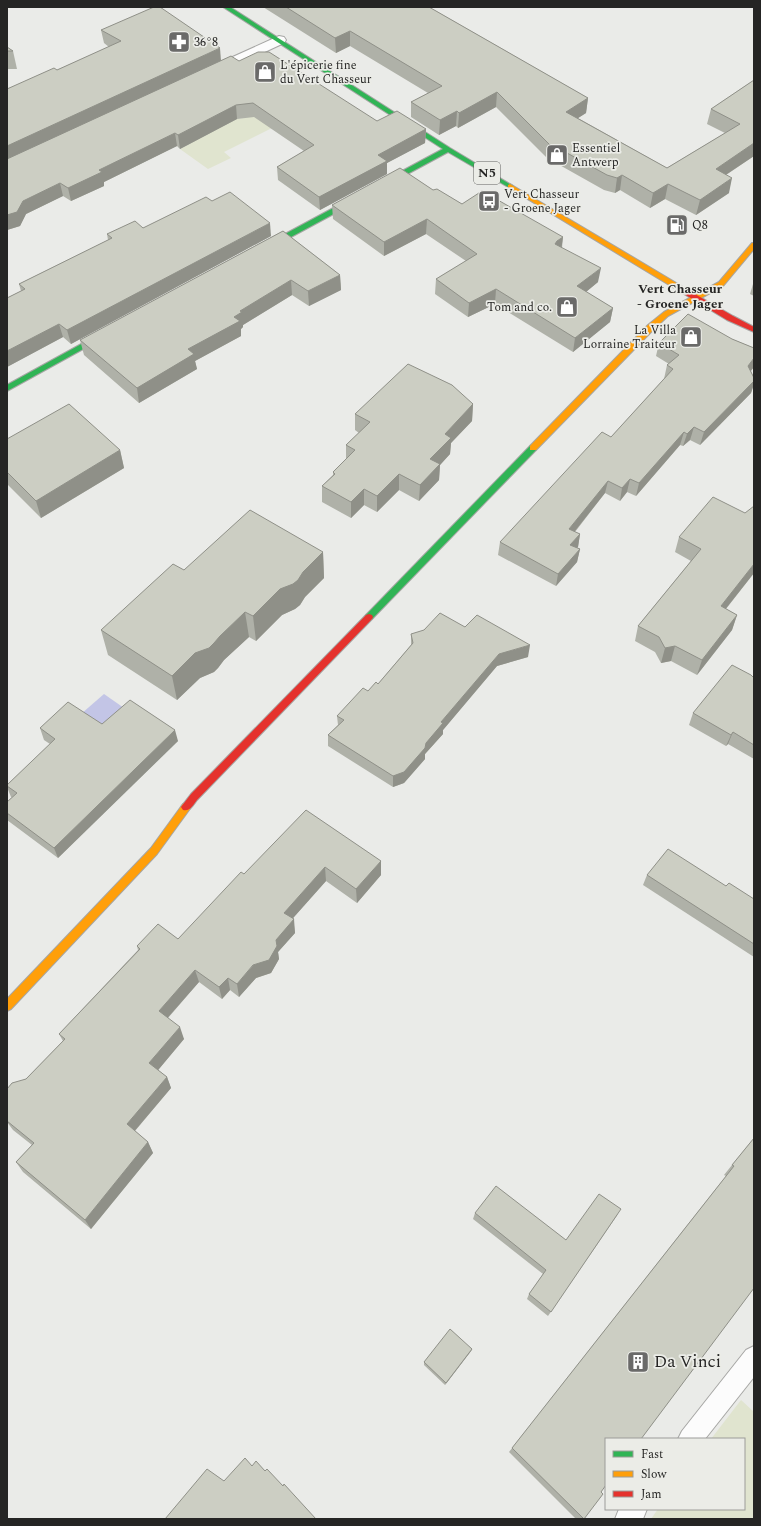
<svg xmlns="http://www.w3.org/2000/svg" width="761" height="1526" font-family="Spectral,serif">
	<rect width="100%" height="100%" fill="#eaebe8"/>
	<g fill="#e0e4cf">
		<polygon points="256,114 274,127 224,152 231,158 208,169 180,149 233,119 245,118"/>
		<polygon points="741,1400 754,1412 754,1519 651,1519 658,1509 744,1509 744,1439 711,1439"/>
	</g>
	<polygon fill="#c3c5e6" points="104,694 144,722 121,743 81,714"/>
	<g fill="none" stroke-linecap="round" stroke-linejoin="round">
		<g stroke="#a6a6a4" stroke-width="2">
			<g id="lane">
				<polygon points="754,1346 754,1377 705,1439 678,1439 682,1431 746,1350"/>
				<polygon points="619,1509 647,1509 643,1519 615,1519"/>
			</g>
		</g>
		<g stroke="#a6a6a4" stroke-width="2">
			<polygon id="street" points="279,36 284,37 286,40 284,43 216,75 211,76 206,75 204,72 206,69"/>
		</g>
		<g stroke="#a6a6a4" stroke-width="2">
			<g id="fast">
				<polygon points="223,7 230,7 450,148 513,186 508,187 448,152 265,251 261,251 261,247 443,149"/>
				<polygon points="105,331 108,331 112,333 7,391 7,385"/>
				<polygon points="533,445 536,446 536,450 372,619 366,619 365,617 366,615 530,446"/>
			</g>
		</g>
		<g stroke="#a6a6a4" stroke-width="2">
			<g id="slow">
				<polygon points="510,184 688,290 689,292 688,294 684,294 508,187 508,185"/>
				<polygon points="752,243 754,243 754,249 723,286 668,316 654,329 536,450 530,450 530,446 648,325 664,312 719,282"/>
				<polygon points="186,803 189,804 191,807 189,810 157,854 11,1009 7,1011 7,999 151,848 183,804"/>
			</g>
		</g>
		<g stroke="#a6a6a4" stroke-width="2">
			<g id="jam">
				<polygon points="684,290 688,290 733,316 754,327 754,332 727,320 684,294"/>
				<path d="M369 614 372 615 373 617 372 619 197 800C193 805 190 812 183 810L181 807 191 794 366 615Z"/>
			</g>
		</g>
		<use href="#lane" fill="#fcfcfc" fill-rule="evenodd"/>
		<use href="#street" fill="#fcfcfc" fill-rule="evenodd"/>
		<use href="#fast" fill="#30b455" fill-rule="evenodd"/>
		<use href="#slow" fill="#ff9f0a" fill-rule="evenodd"/>
		<use href="#jam" fill="#e5322d" fill-rule="evenodd"/>
	</g>
	<g fill="#afb1a8">
		<polygon points="263,7 429,7 588,98 586,113 578,118 667,168 725,133 707,124 711,109 754,80 754,156 726,175 729,193 696,215 665,199 650,208 620,190 615,193 604,190 556,163 550,161 496,107 458,128 456,126 439,135 411,117 411,102 428,93 350,46 336,53"/>
		<polygon points="101,30 221,60 239,61 377,121 426,129 425,143 387,163 387,174 320,210 278,180 277,167 304,151 254,117 237,119 180,149 177,146 104,182 104,186 71,201 63,196 26,214 20,226 7,230 7,89 57,70 109,47 104,43"/>
		<polygon points="7,47 13,51 17,69 7,69"/>
		<polygon points="433,190 462,204 563,237 562,248 598,282 586,292 613,308 610,322 573,352 495,304 468,317 435,294 436,279 466,261 426,234 384,256 333,219 332,205"/>
		<polygon points="212,201 271,236 71,344 63,337 7,367 7,298 21,291 19,284 108,240 107,234 143,228"/>
		<polygon points="283,231 340,275 341,290 309,306 292,295 243,325 243,327 241,329 241,336 195,361 197,369 139,403 84,355 80,340"/>
		<polygon points="754,282 754,296 750,294 753,284"/>
		<polygon points="732,339 754,348 754,367 751,371 754,378 754,384 751,393 700,445 690,440 683,446 680,445 636,496 627,492 620,501 605,493 575,532 580,534 578,547 577,548 580,549 577,562 556,586 498,555 500,542 611,437 664,379 667,365 669,364 656,356 659,343"/>
		<polygon points="473,404 472,421 451,443 450,454 440,465 439,480 419,501 399,490 377,512 364,505 351,518 322,502 322,486 333,475 333,472 346,459 346,445 359,433 355,430 355,414"/>
		<polygon points="7,439 120,450 124,468 41,518 7,484"/>
		<polygon points="679,537 754,573 726,609 737,615 732,630 697,675 671,661 661,663 655,652 635,641 638,626 691,561 675,552"/>
		<polygon points="323,552 324,578 305,597 300,605 295,609 282,615 256,641 249,637 224,660 218,668 214,672 200,678 177,700 108,655 101,630 184,570"/>
		<polygon points="465,627 528,657 497,666 443,730 443,734 425,754 425,759 404,783 393,787 328,746 328,735 338,725 337,716 368,691 378,684 411,645 411,634"/>
		<polygon points="754,678 754,759 728,744 726,746 689,725 693,713"/>
		<polygon points="102,724 178,741 58,858 7,820 7,802 12,797 11,797 7,787 7,785 50,744 44,740 40,728"/>
		<polygon points="381,861 381,875 357,903 326,881 293,918 295,933 278,952 279,959 271,973 256,978 239,997 230,990 222,999 199,982 168,1018 184,1039 158,1070 167,1077 171,1088 135,1131 148,1142 153,1153 91,1229 23,1172 16,1162 32,1145 13,1130 7,1122 7,1089 26,1079 63,1041 59,1034 138,950 137,946 178,939 244,874"/>
		<polygon points="647,875 726,886 754,899 754,957 643,885"/>
		<polygon points="754,1138 601,1492 584,1519 576,1519 509,1452 726,1176 724,1175 732,1165"/>
		<polygon points="475,1213 566,1240 618,1214 548,1316 527,1299 529,1294 543,1274 473,1219"/>
		<polygon points="472,1349 471,1351 445,1385 424,1365 424,1362"/>
	</g>
	<g fill="#8f9088">
		<polygon points="350,31 350,46 336,53 335,38"/>
		<polygon points="220,48 221,61 7,161 7,146"/>
		<polygon points="497,92 496,107 458,128 459,113"/>
		<polygon points="588,98 586,113 564,127 566,112"/>
		<polygon points="236,105 237,119 180,149 178,135"/>
		<polygon points="457,111 456,126 439,135 440,120"/>
		<polygon points="426,129 425,143 387,163 387,174 320,210 319,197 378,155"/>
		<polygon points="175,133 177,146 104,182 104,186 71,201 68,188 99,170"/>
		<polygon points="754,143 754,156 712,184 716,169"/>
		<polygon points="622,175 620,190 615,193 617,178"/>
		<polygon points="732,178 729,193 696,215 700,200"/>
		<polygon points="60,183 63,196 26,214 20,226 7,230 7,215 23,201"/>
		<polygon points="668,184 665,199 650,208 653,193"/>
		<polygon points="427,219 426,234 384,256 384,242"/>
		<polygon points="270,223 271,236 71,344 67,330"/>
		<polygon points="563,237 561,251 555,244 557,241"/>
		<polygon points="601,268 598,282 575,301 577,286"/>
		<polygon points="340,275 341,290 309,306 308,291"/>
		<polygon points="291,280 292,295 243,325 243,327 241,329 241,336 195,361 197,369 139,403 137,388 188,349 234,317 240,311"/>
		<polygon points="496,289 495,304 468,317 469,303"/>
		<polygon points="613,308 610,322 573,352 575,338"/>
		<polygon points="59,324 63,337 7,367 7,351"/>
		<polygon points="754,358 754,367 744,379 748,366"/>
		<polygon points="754,381 754,384 751,393 700,445 704,432"/>
		<polygon points="473,404 472,421 451,443 450,454 440,465 439,480 419,501 420,485 430,459 445,434"/>
		<polygon points="694,427 690,440 683,446 687,434"/>
		<polygon points="684,432 680,445 636,496 639,483"/>
		<polygon points="120,450 124,468 41,518 36,501"/>
		<polygon points="399,474 399,490 377,512 377,496"/>
		<polygon points="630,479 627,492 620,501 622,488"/>
		<polygon points="608,481 605,493 567,541 569,529"/>
		<polygon points="364,489 364,505 351,518 351,502"/>
		<polygon points="580,534 578,547 568,557 570,545"/>
		<polygon points="580,549 577,562 556,586 558,574"/>
		<polygon points="323,552 324,578 305,597 300,605 295,609 282,615 256,641 253,616 280,589 303,572"/>
		<polygon points="754,564 754,573 716,621 721,606"/>
		<polygon points="245,612 249,637 224,660 218,668 214,672 200,678 177,700 172,676 195,653 220,636"/>
		<polygon points="737,615 732,630 697,675 702,660"/>
		<polygon points="530,645 528,657 497,666 443,730 443,734 425,754 425,759 404,783 393,787 393,776 426,743 441,722 499,654"/>
		<polygon points="675,646 671,661 661,663 665,648"/>
		<polygon points="175,730 178,741 58,858 54,848"/>
		<polygon points="733,732 728,744 726,746 731,735"/>
		<polygon points="381,861 381,875 357,903 356,889"/>
		<polygon points="325,867 326,881 286,926 284,913"/>
		<polygon points="294,919 295,933 278,952 279,959 271,973 256,978 239,997 237,984"/>
		<polygon points="195,970 199,982 163,1023 159,1011"/>
		<polygon points="228,978 230,990 222,999 219,987"/>
		<polygon points="180,1027 184,1039 154,1075 149,1063"/>
		<polygon points="167,1077 171,1088 132,1134 127,1124"/>
		<polygon points="148,1142 153,1153 91,1229 85,1220"/>
		<polygon points="472,1349 471,1351 445,1385 446,1383"/>
	</g>
	<g fill="#cccec3" stroke="#8f9088">
		<polygon points="154,7 160,7 220,48 7,146 7,89 54,68 57,70 121,41 101,30"/>
		<polygon points="286,7 429,7 588,98 566,112 667,168 740,124 711,109 754,80 754,143 716,169 732,178 700,200 668,184 653,193 622,175 617,178 607,175 558,148 551,146 497,92 459,113 457,111 440,120 411,102 442,86 350,31 335,38"/>
		<polygon points="7,47 13,51 7,51"/>
		<polygon points="258,52 269,52 377,121 397,111 426,129 378,155 387,161 319,197 277,167 314,145 253,103 236,105 178,135 175,133 99,170 102,172 68,188 60,183 23,201 17,212 7,215 7,159 231,56 239,61"/>
		<polygon points="400,168 433,190 437,189 462,204 482,191 563,237 557,241 555,244 601,268 577,286 613,308 575,338 496,289 469,303 436,279 477,254 427,219 384,242 332,205"/>
		<polygon points="230,192 270,223 67,330 59,324 7,351 7,298 25,289 19,284 112,238 107,234 135,221 143,228 206,197 212,201"/>
		<polygon points="283,231 340,275 308,291 291,280 240,311 242,312 234,317 240,321 188,349 194,354 137,388 80,340"/>
		<polygon points="688,314 732,339 754,348 754,358 748,366 754,378 754,381 704,432 694,427 687,434 684,432 639,483 630,479 622,488 608,481 569,529 580,534 570,545 580,549 558,574 500,542 602,432 611,437 673,369 667,365 679,355 659,343"/>
		<polygon points="408,364 452,385 473,404 445,434 451,438 430,459 440,464 420,485 399,474 377,496 364,489 351,502 322,486 335,474 333,472 355,450 346,445 370,422 355,414"/>
		<polygon points="69,404 120,450 36,501 7,472 7,439"/>
		<polygon points="713,497 745,513 754,506 754,564 721,606 737,615 702,660 675,646 665,648 659,637 638,626 701,549 679,537"/>
		<polygon points="250,510 323,552 303,572 298,580 293,584 280,589 253,616 245,612 220,636 214,643 209,648 195,653 172,676 101,630 173,564 184,570"/>
		<polygon points="440,613 465,627 477,615 530,645 499,654 441,722 443,723 426,743 425,748 404,772 393,776 328,735 344,720 337,716 363,688 368,691 376,682 378,684 413,643 411,634 424,630"/>
		<polygon points="732,665 751,675 754,678 754,745 733,732 731,735 693,713"/>
		<polygon points="130,700 175,730 54,848 7,813 7,802 17,793 7,786 7,785 55,739 40,728 68,702 102,724"/>
		<polygon points="306,810 381,861 356,889 325,867 284,913 294,919 276,940 277,946 269,960 253,965 237,984 228,978 219,987 195,970 159,1011 180,1027 149,1063 167,1077 127,1124 148,1142 85,1220 16,1162 34,1143 7,1121 7,1089 12,1083 26,1079 65,1039 59,1034 140,949 137,946 158,924 178,939 241,872 244,874"/>
		<polygon points="668,849 726,886 729,883 754,899 754,944 647,875"/>
		<polygon points="754,1138 754,1288 641,1439 606,1439 606,1485 601,1492 603,1494 584,1519 512,1448 734,1166 732,1165"/>
		<polygon points="496,1186 566,1240 599,1194 621,1209 551,1312 529,1294 546,1270 475,1213"/>
		<polygon points="450,1329 472,1349 446,1383 424,1362"/>
		<polygon points="245,1458 252,1466 256,1461 265,1471 267,1469 283,1486 284,1484 316,1519 165,1519 207,1469 224,1481"/>
	</g>
	<defs>
		<g id="pharmacy-square" transform="scale(1.15)"><rect x="-9" y="-9" width="18" height="18" rx="4" fill="#6a6a69" stroke="#ebece7"/><path d="M-2-6h4v4h4v4h-4v4h-4v-4h-4v-4h4Z" fill="#fff"/></g>
		<g id="shop-square" transform="scale(1.15)"><rect x="-9" y="-9" width="18" height="18" rx="4" fill="#6a6a69" stroke="#ebece7"/><path d="M-5-2.5h2.3a2.7 3.5 0 0 1 5.4 0H5L5.5 6h-11ZM-1.5-2.5h3a1.5 2.3 0 0 0-3 0Z" fill="#fff"/></g>
		<g id="bus-square" transform="scale(1.15)"><rect x="-9" y="-9" width="18" height="18" rx="4" fill="#6a6a69" stroke="#ebece7"/><path d="M-5-6H5V4H4V6H2V4H-2V6H-4V4H-5ZM-3.5-4V0h7V-4ZM-3.5 1.2v1.5H-2V1.2ZM2 1.2v1.5H3.5V1.2Z" fill="#fff"/></g>
		<g id="fuel-square" transform="scale(1.15)"><rect x="-9" y="-9" width="18" height="18" rx="4" fill="#6a6a69" stroke="#ebece7"/><path d="M-5.5-6h7V0h2V4h1.3V-2.5L3-4.5l.8-.8L6-3V5H2.5V1h-1V6h-7ZM-4.2-4.7v3.2H.2V-4.7Z" fill="#fff"/></g>
		<g id="building-square" transform="scale(1.15)"><rect x="-9" y="-9" width="18" height="18" rx="4" fill="#6a6a69" stroke="#ebece7"/><path d="M-4-6H4V6H1V3H-1V6H-4ZM-2.5-4.3h1.7v1.8h-1.7ZM.8-4.3h1.7v1.8H.8ZM-2.5-1h1.7V.8h-1.7ZM.8-1h1.7V.8H.8Z" fill="#fff"/></g>
	</defs>
	<g fill-rule="evenodd">
		<use href="#pharmacy-square" x="179" y="42"/>
		<use href="#shop-square" x="265" y="72"/>
		<use href="#shop-square" x="557" y="155"/>
		<use href="#bus-square" x="489" y="201"/>
		<use href="#fuel-square" x="677" y="225"/>
		<use href="#shop-square" x="567" y="307"/>
		<use href="#shop-square" x="691" y="337"/>
		<use href="#building-square" x="638" y="1362"/>
	</g>
	<g text-anchor="middle" dominant-baseline="central" stroke-width="3.5" stroke-linejoin="round" paint-order="stroke">
		<g font-size="12" fill="#252524" stroke="#ebece7" text-anchor="start">
			<text x="194" y="42">36°8</text>
			<text x="280" y="65">L'épicerie fine<tspan x="280" dy="14">du Vert Chasseur</tspan></text>
			<text x="572" y="148">Essentiel<tspan x="572" dy="14">Antwerp</tspan></text>
			<text x="504" y="194">Vert Chasseur<tspan x="504" dy="14">- Groene Jager</tspan></text>
			<text x="692" y="225">Q8</text>
			<text x="552" y="307" text-anchor="end">Tom and co.</text>
			<text x="676" y="330" text-anchor="end">La Villa<tspan x="676" dy="14">Lorraine Traiteur</tspan></text>
		</g>
		<rect fill="#ebece7" stroke="#60615e" stroke-width="1" x="474" y="162" width="26" height="22" rx="3"/>
		<g font-size="13" font-weight="bold" fill="#252524">
			<text x="487" y="173">N5</text>
		</g>
		<g font-size="13" font-weight="bold" fill="#252524" stroke="#ebece7">
			<text x="680" y="289">Vert Chasseur<tspan x="680" dy="15">- Groene Jager</tspan></text>
		</g>
		<g font-size="17" fill="#252524" stroke="#ebece7" text-anchor="start">
			<text x="654" y="1362">Da Vinci</text>
		</g>
	</g>
	<rect width="761" height="1526" fill="none" stroke="#252524" stroke-width="16"/>
	<rect x="605" y="1438" width="140" height="72" fill="#ebece7" stroke="#9c9c99"/>
	<rect x="613" y="1451" width="20" height="6" fill="#30b455" stroke="#9c9c99"/>
	<text x="641" y="1458" font-size="12" fill="#252524">Fast</text>
	<rect x="613" y="1471" width="20" height="6" fill="#ff9f0a" stroke="#9c9c99"/>
	<text x="641" y="1478" font-size="12" fill="#252524">Slow</text>
	<rect x="613" y="1491" width="20" height="6" fill="#e5322d" stroke="#9c9c99"/>
	<text x="641" y="1498" font-size="12" fill="#252524">Jam</text>
</svg>
